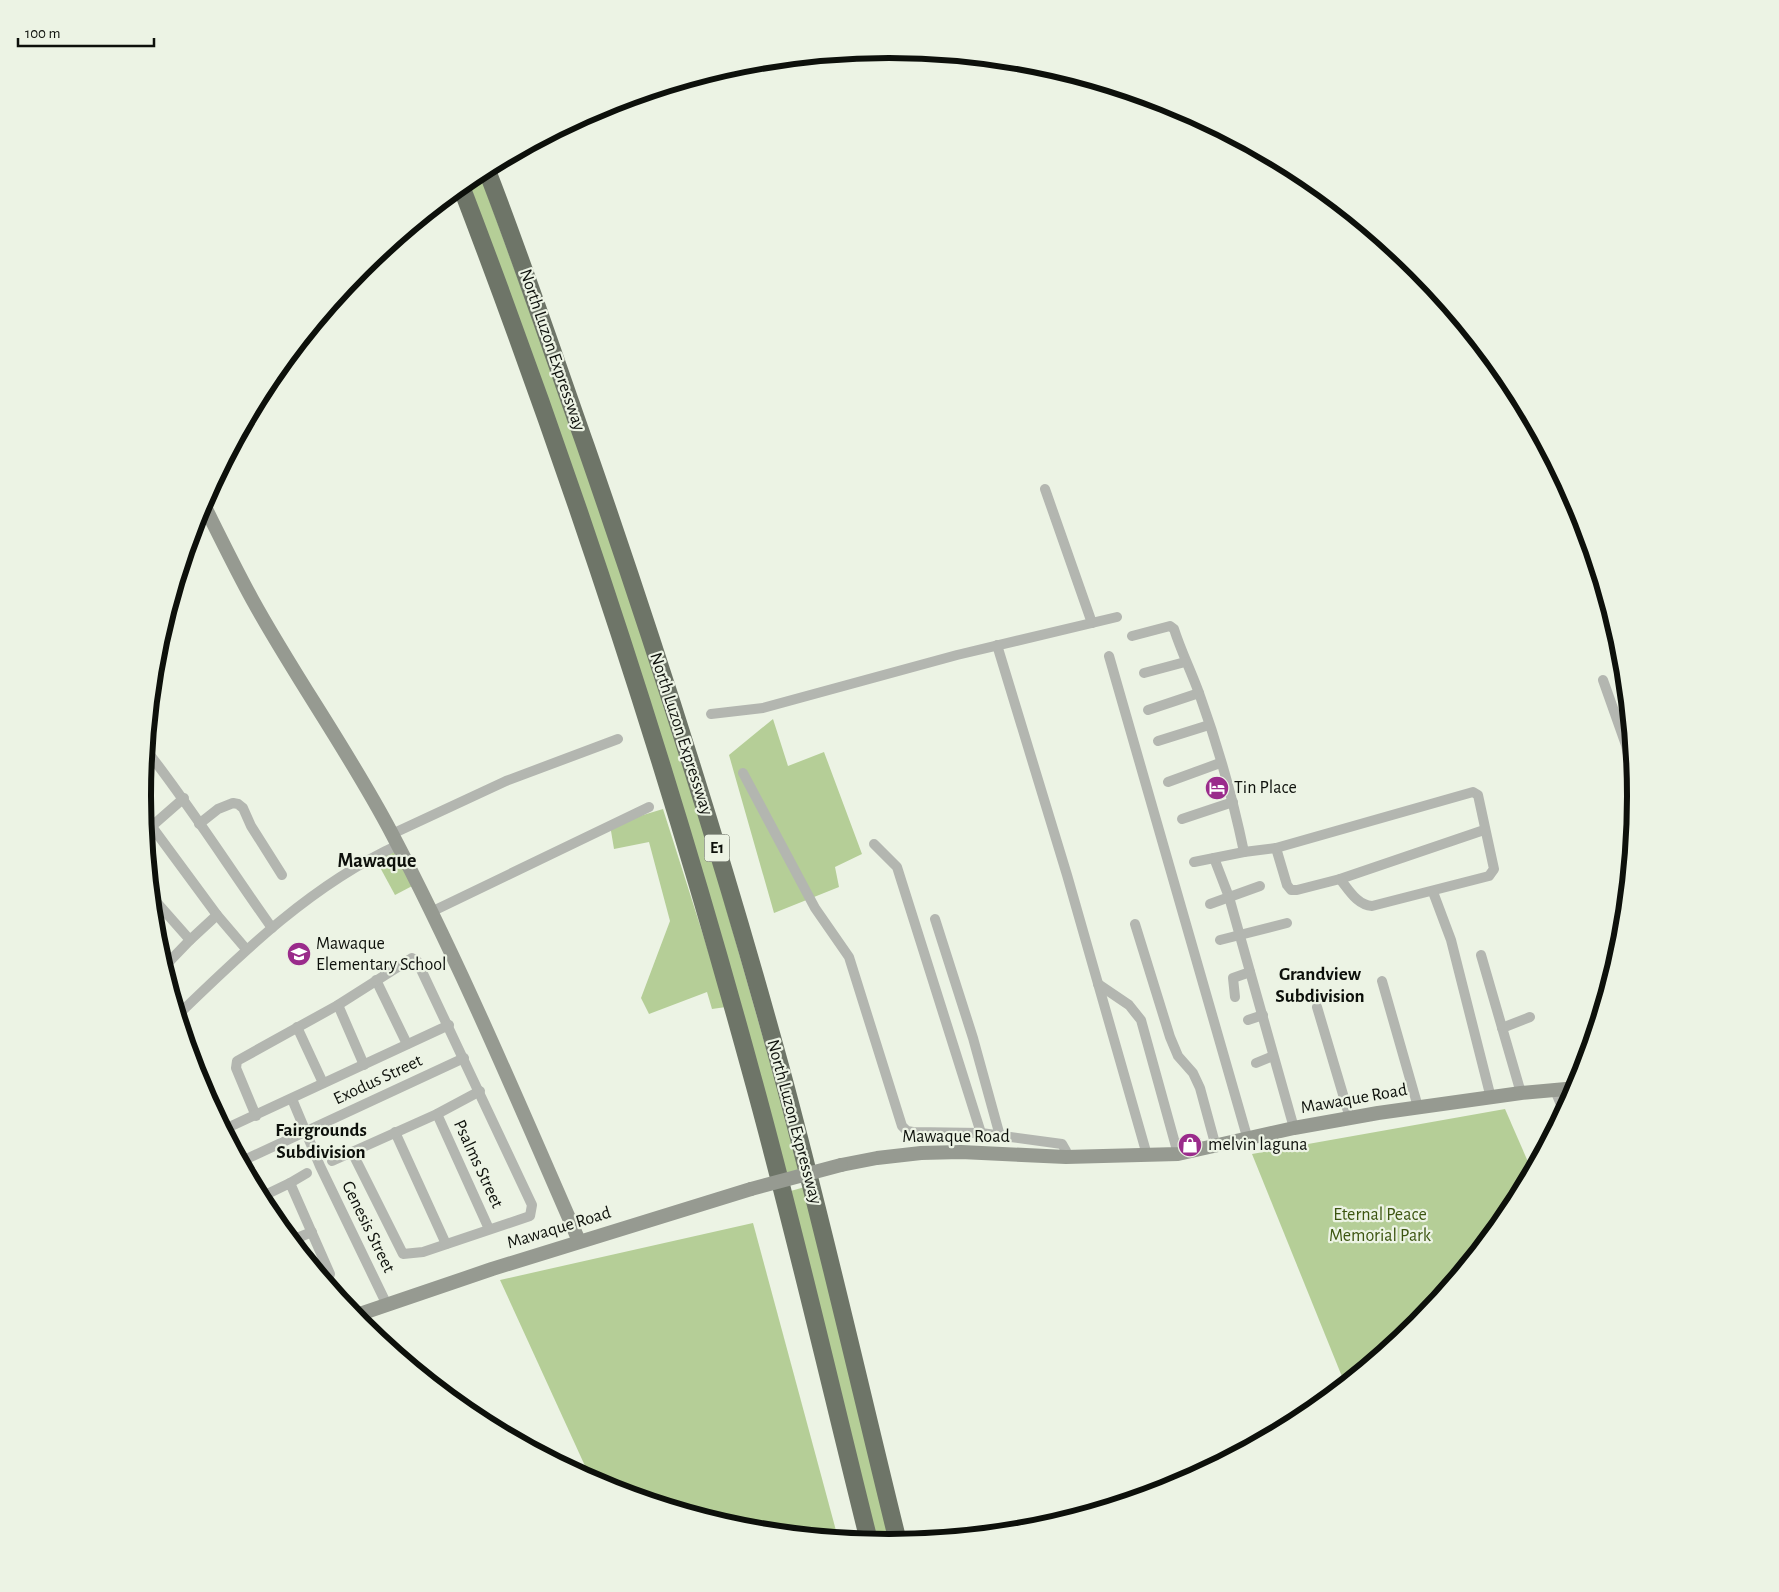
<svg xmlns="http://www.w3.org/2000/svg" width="1779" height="1592" font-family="'Alegreya Sans',sans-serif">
	<rect width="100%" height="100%" fill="#ecf3e4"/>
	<g fill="#b5ce97">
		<polygon points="479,172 570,422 692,788 802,1175 784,1179 502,273 468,180"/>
		<polygon points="773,719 788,766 824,752 862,854 835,867 839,887 774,913 729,755"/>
		<polygon points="663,809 726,1007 712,1009 707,992 649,1014 641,998 670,921 649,842 614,849 610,825"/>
		<polygon points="398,849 416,884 395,895 376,860"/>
		<polygon points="1505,1109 1532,1171 1511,1211 1418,1325 1345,1384 1252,1154"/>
		<polygon points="805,1187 890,1543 874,1542 787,1192"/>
		<polygon points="753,1223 838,1538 743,1529 603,1486 591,1479 500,1280"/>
	</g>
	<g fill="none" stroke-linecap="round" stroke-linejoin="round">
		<g stroke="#b3b6b0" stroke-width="10">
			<polyline points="1045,489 1092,623"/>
			<path d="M1132 636 1170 626 1174 629C1181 651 1191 671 1199 693 1217 743 1233 799 1244 852"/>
			<polyline points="997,645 1067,875 1147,1155"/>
			<polyline points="1109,656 1248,1140"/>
			<polyline points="1144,673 1185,662"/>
			<polyline points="1603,680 1626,745 1634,783 1632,796 1635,813"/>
			<polyline points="1148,710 1199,693"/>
			<polyline points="711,714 763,708 957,655 1117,617"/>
			<polyline points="1158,741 1209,725"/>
			<path d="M147 751C191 807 230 869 272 928"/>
			<polyline points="743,773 815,908 849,957 902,1126 907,1131 913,1132 981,1133 1062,1144 1066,1151 1066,1157"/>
			<polyline points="1168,782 1220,763"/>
			<polyline points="144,816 217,915 246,949"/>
			<polyline points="1182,819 1233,802"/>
			<polyline points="199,824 218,809 233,803 238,804 243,808 251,826 282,875"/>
			<polyline points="152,826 184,798"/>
			<polyline points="392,834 506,781 618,739"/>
			<polyline points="874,844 897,867 981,1133"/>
			<polyline points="1276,848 1287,885 1291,890 1297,890 1340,879 1484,830"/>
			<polyline points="1214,858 1229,897 1294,1128"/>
			<path d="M1194 862 1244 852 1276 848 1473 792 1478 795 1494 869 1489 876 1372 906C1357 905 1349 890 1340 879"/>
			<polyline points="1433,892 1451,940 1491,1098"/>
			<polyline points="152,897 190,940 217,915"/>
			<polyline points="1210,904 1260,886"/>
			<polyline points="431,912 649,807"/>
			<polyline points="935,919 973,1038 1000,1136"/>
			<polyline points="1135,924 1170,1037 1178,1056 1193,1073 1200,1088 1216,1147"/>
			<polyline points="1220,940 1287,923"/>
			<polyline points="1481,955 1521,1093"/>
			<polyline points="164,967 190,940"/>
			<polyline points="376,980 407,1044"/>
			<polyline points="1382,981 1418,1107"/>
			<polyline points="1098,984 1129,1005 1141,1020 1178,1154"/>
			<polyline points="1235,997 1233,978 1250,972"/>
			<polyline points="338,1005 364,1065"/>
			<polyline points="1317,1007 1350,1118"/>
			<path d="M179 1014C245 950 313 884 398 845"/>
			<polyline points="1248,1020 1263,1015"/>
			<polyline points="297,1027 323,1083"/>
			<polyline points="1502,1028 1530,1017"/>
			<polyline points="1256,1063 1273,1056"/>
			<polyline points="1566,1089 1571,1099"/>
			<polyline points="1555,1090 1564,1112"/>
			<polyline points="292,1099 320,1166 387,1305"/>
			<polyline points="437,1114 489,1229"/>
			<polyline points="256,1116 236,1068 237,1061 338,1005 412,958 417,961 532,1205 530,1216 423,1252 403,1254 352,1152"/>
			<polyline points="225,1129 449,1025"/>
			<polyline points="395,1132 446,1244"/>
			<polyline points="242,1161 464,1058"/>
			<polyline points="332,1161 437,1114 480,1091"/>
			<polyline points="290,1183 307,1173"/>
			<polyline points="261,1197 290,1183 330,1274 327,1283"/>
			<polyline points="292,1240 312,1232"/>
		</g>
		<g stroke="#969a91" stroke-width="14">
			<path d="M203 503C219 535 235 568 252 599 296 679 349 752 391 832 461 965 519 1104 579 1241"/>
			<polyline points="841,1165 877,1158 921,1153 961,1152 1066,1157 1178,1154 1294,1128 1378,1113 1521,1093 1577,1088"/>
			<polyline points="354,1316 492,1269 751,1189"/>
		</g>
		<g stroke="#6e7568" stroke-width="18">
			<path d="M486 168C522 260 553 354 586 447 657 651 723 858 780 1066 823 1224 859 1384 898 1542"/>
			<path d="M461 186C572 476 669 772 751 1072 794 1227 830 1385 869 1541"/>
		</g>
		<polyline stroke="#969a91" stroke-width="14" points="751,1189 841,1165"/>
	</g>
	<defs>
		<g id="hotel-disc" transform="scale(1.25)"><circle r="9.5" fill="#9a2b8b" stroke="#ecf3e4"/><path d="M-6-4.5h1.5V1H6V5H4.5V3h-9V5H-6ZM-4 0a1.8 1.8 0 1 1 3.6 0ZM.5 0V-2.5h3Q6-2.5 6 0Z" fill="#fff"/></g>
		<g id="school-disc" transform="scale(1.25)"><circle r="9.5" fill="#9a2b8b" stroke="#ecf3e4"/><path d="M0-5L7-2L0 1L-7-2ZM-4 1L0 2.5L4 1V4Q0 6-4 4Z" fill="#fff"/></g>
		<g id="shop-disc" transform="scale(1.25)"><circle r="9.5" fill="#9a2b8b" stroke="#ecf3e4"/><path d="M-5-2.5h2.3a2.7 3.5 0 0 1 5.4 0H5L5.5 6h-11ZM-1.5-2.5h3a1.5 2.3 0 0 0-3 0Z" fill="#fff"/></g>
	</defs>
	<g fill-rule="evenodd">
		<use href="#hotel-disc" x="1217" y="788"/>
		<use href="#school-disc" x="299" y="954"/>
		<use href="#shop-disc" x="1190" y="1145"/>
	</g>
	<g text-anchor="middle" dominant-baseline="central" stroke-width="4.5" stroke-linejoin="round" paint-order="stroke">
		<rect fill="#ecf3e4" stroke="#50544c" stroke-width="1" x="704.5" y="834.5" width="25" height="27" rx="4"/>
		<g font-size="16" font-weight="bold" fill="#0d100b">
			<text x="717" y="848">E1</text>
		</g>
		<g font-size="18" fill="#0d100b" stroke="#ecf3e4">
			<text transform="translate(552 350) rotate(71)">North Luzon Expressway</text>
			<text transform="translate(681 734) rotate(72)">North Luzon Expressway</text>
			<text transform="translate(378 1080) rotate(-25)">Exodus Street</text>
			<text transform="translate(1354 1099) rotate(-10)">Mawaque Road</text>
			<text transform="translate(794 1122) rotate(75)">North Luzon Expressway</text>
			<text x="956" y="1137">Mawaque Road</text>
			<text transform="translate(478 1164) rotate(65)">Psalms Street</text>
			<text transform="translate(368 1227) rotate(64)">Genesis Street</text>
			<text transform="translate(559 1228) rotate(-17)">Mawaque Road</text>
		</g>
		<g font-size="18" fill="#0d100b" stroke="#ecf3e4" text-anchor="start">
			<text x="1234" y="788">Tin Place</text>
			<text x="316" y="944">Mawaque<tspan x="316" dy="21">Elementary School</tspan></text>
			<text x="1208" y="1145">melvin laguna</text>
		</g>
		<g font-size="18" fill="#3c5510" stroke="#ecf3e4">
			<text x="1380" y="1215">Eternal Peace<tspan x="1380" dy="21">Memorial Park</tspan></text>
		</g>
		<g font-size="19" font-weight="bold" fill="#0d100b" stroke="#ecf3e4">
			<text x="1320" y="974">Grandview<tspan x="1320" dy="22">Subdivision</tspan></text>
			<text x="321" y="1130">Fairgrounds<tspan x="321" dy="22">Subdivision</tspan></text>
		</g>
		<g font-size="20" font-weight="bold" fill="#0d100b" stroke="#ecf3e4">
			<text x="377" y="861">Mawaque</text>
		</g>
	</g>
	<path d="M0 0H1779V1592H0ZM151 796a738 738 0 1 1 1476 0a738 738 0 1 1-1476 0Z" fill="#ecf3e4" fill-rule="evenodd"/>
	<path fill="none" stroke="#0d100b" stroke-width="6" d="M151 796a738 738 0 1 1 1476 0a738 738 0 1 1-1476 0Z"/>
	<path d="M18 38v8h136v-8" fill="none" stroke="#0d100b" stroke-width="2.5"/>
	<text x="25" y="38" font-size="15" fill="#0d100b" stroke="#ecf3e4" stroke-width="4" paint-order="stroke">100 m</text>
</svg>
